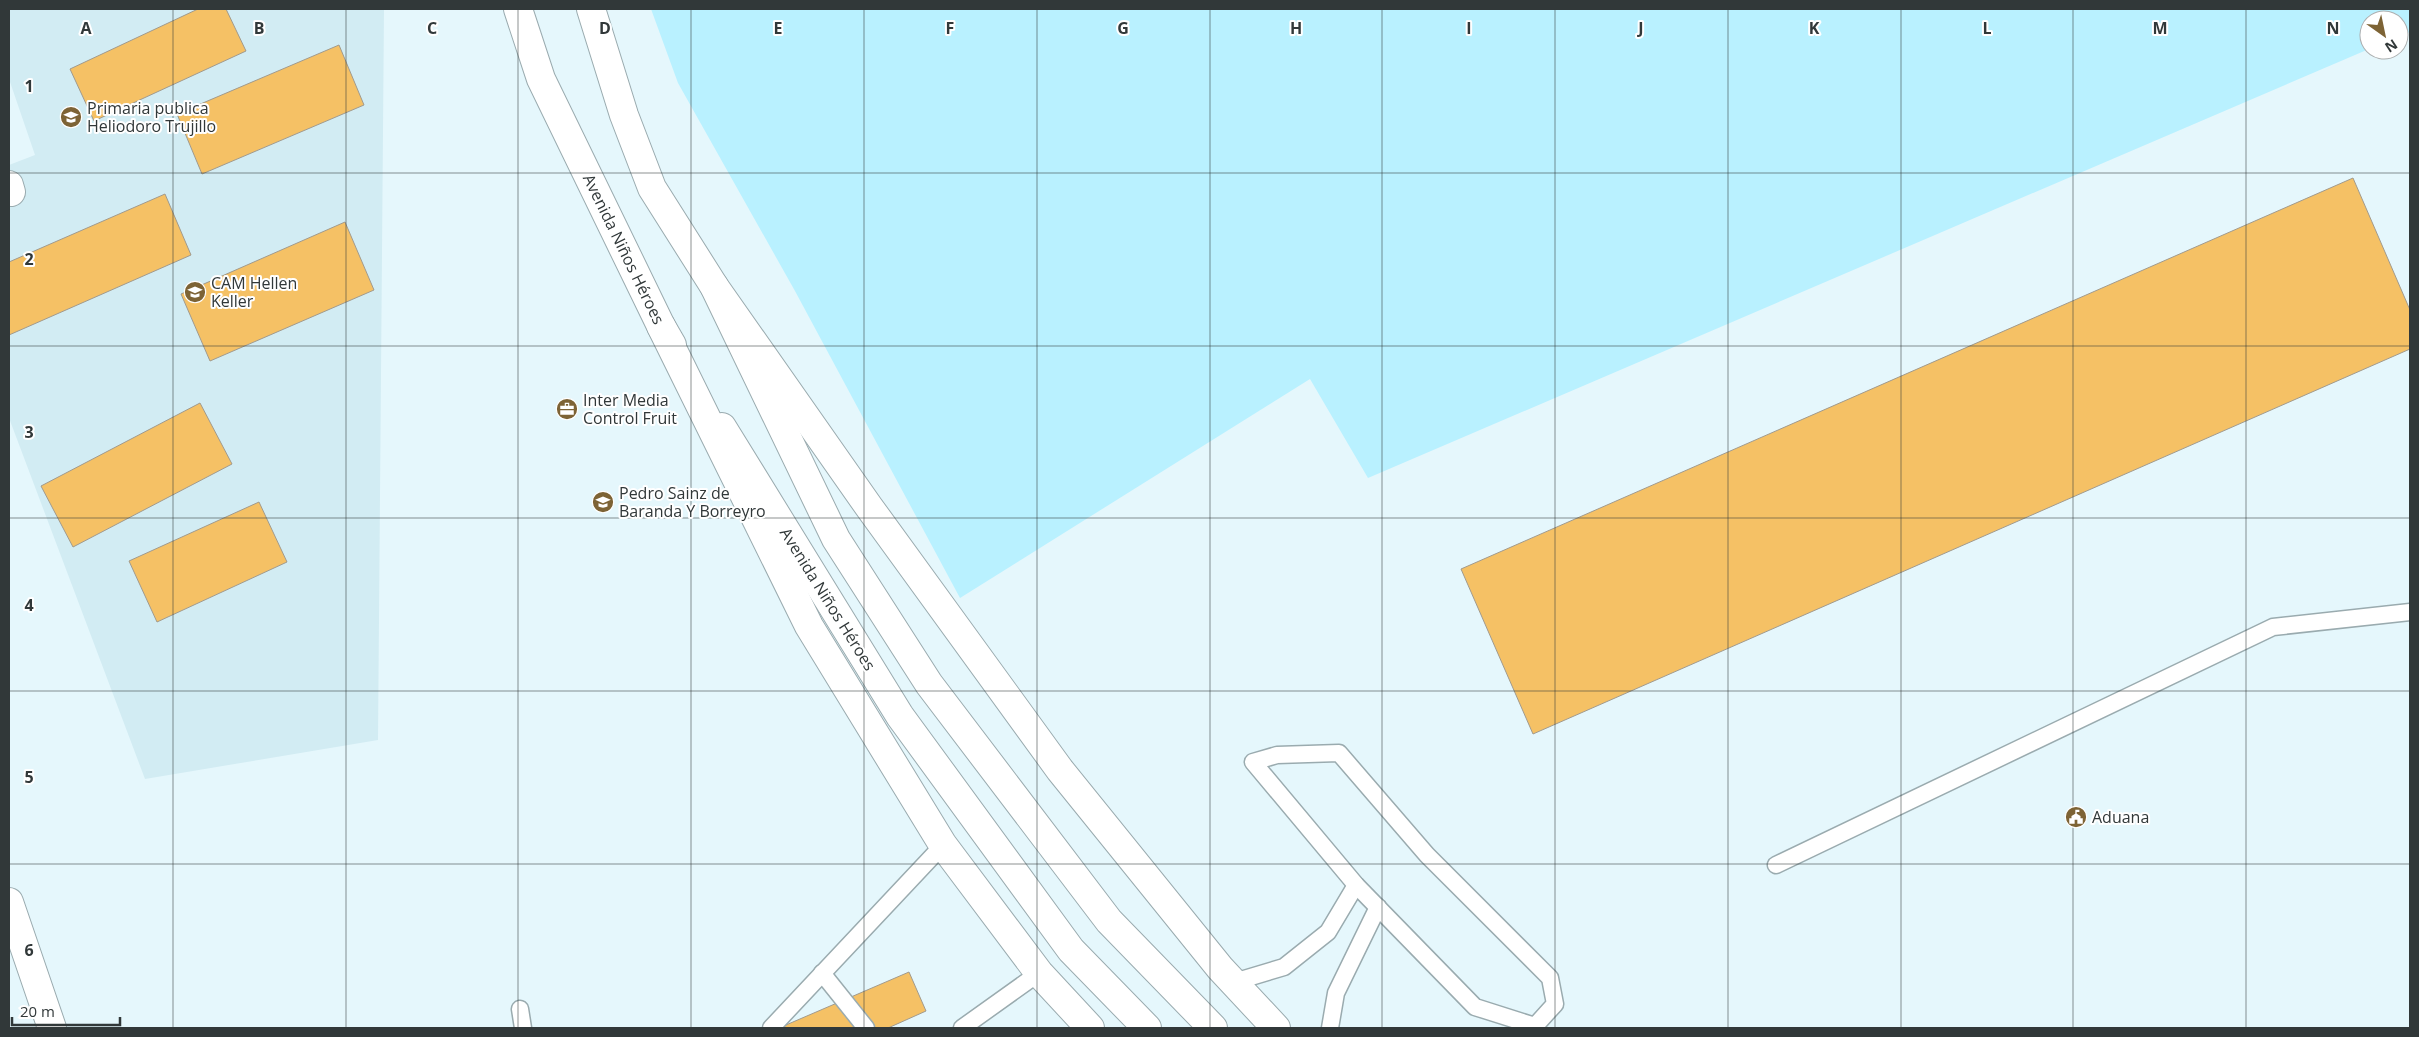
<svg xmlns="http://www.w3.org/2000/svg" width="2419" height="1037" font-family="'Open Sans',sans-serif">
	<rect width="100%" height="100%" fill="#e5f7fc"/>
	<polygon fill="#d2ecf3" points="9,9 384,9 378,740 145,779 9,418 9,165 35,155 9,79"/>
	<polygon fill="#b9f1ff" points="651,9 2410,9 2410,32 2399,36 2399,20 2369,20 2369,49 1368,478 1310,379 960,598 795,291 678,83"/>
	<g fill="#f5c165" stroke="#a19a8d">
		<polygon points="198,9 226,9 246,51 94,121 70,69"/>
		<polygon points="339,45 364,105 202,174 177,114"/>
		<polygon points="2353,178 2410,310 2410,349 1533,734 1461,569"/>
		<polygon points="165,194 191,255 9,335 9,262"/>
		<polygon points="345,222 374,290 210,361 181,294"/>
		<polygon points="200,403 232,464 73,547 41,486"/>
		<polygon points="259,502 287,562 157,622 129,561"/>
		<polygon points="909,972 926,1011 888,1028 779,1028"/>
	</g>
	<g fill="none" stroke-linecap="round" stroke-linejoin="round">
		<g stroke="#9aabaf" stroke-width="19">
			<g id="service">
				<polygon points="1339,753 1427,855 1550,978 1555,1004 1535,1026 1475,1007 1356,885 1253,762 1277,755"/>
				<polyline points="1776,865 2273,627 2410,612"/>
				<polyline points="822,973 866,1028"/>
				<polyline points="1234,982 1284,967 1328,932 1356,885"/>
				<polyline points="520,1009 523,1028"/>
				<polyline points="771,1028 943,845"/>
				<polyline points="962,1028 1039,973"/>
				<polyline points="1330,1028 1336,993 1378,907"/>
			</g>
		</g>
		<g stroke="#9aabaf" stroke-width="30">
			<polyline id="minor" points="9,185 11,192"/>
		</g>
		<g stroke="#9aabaf" stroke-width="30">
			<polyline id="tertiary" points="9,902 52,1028"/>
		</g>
		<g stroke="#9aabaf" stroke-width="30">
			<g id="secondary">
				<polyline points="518,9 541,79 661,326 672,345"/>
				<polyline points="591,9 624,115 652,188 714,286 836,539 929,684 1109,921 1213,1028"/>
				<polyline points="722,427 900,716 1071,950 1147,1028"/>
			</g>
		</g>
		<g stroke="#9aabaf" stroke-width="30">
			<g id="primary">
				<polyline points="714,286 869,507 1060,770 1220,968 1276,1028"/>
				<polyline points="661,326 809,626 943,845 1039,973 1090,1028"/>
			</g>
		</g>
		<use href="#service" stroke="#fff" stroke-width="16"/>
		<use href="#minor" stroke="#fff" stroke-width="28"/>
		<use href="#tertiary" stroke="#fff" stroke-width="28"/>
		<use href="#secondary" stroke="#fff" stroke-width="28"/>
		<use href="#primary" stroke="#fff" stroke-width="28"/>
	</g>
	<path fill="none" stroke="#313839" stroke-width="1" stroke-opacity="0.55" d="M173 9V1028M346 9V1028M518 9V1028M691 9V1028M864 9V1028M1037 9V1028M1210 9V1028M1382 9V1028M1555 9V1028M1728 9V1028M1901 9V1028M2073 9V1028M2246 9V1028M9 173H2410M9 346H2410M9 518H2410M9 691H2410M9 864H2410"/>
	<defs>
		<g id="school-disc" transform="scale(1.125)"><circle r="9.5" fill="#7d6335" stroke="#fff"/><path d="M0-5L7-2L0 1L-7-2ZM-4 1L0 2.5L4 1V4Q0 6-4 4Z" fill="#fff"/></g>
		<g id="office-disc" transform="scale(1.125)"><circle r="9.5" fill="#7d6335" stroke="#fff"/><path d="M-6-3h4V-5.5h4V-3h4V5H-6ZM-1-4.5V-3h2v-1.5ZM-6 0V1H6V0Z" fill="#fff"/></g>
		<g id="civic-disc" transform="scale(1.125)"><circle r="9.5" fill="#7d6335" stroke="#fff"/><path d="M-.6-6.5H3V-4.5H.6V-3L4-1V1h2V6H-6V1h2V-1L-.6-3ZM-1.2 2.5V6h2.4V2.5Z" fill="#fff"/></g>
	</defs>
	<g fill-rule="evenodd">
		<use href="#school-disc" x="71" y="117"/>
		<use href="#school-disc" x="195" y="292"/>
		<use href="#office-disc" x="567" y="409"/>
		<use href="#school-disc" x="603" y="502"/>
		<use href="#civic-disc" x="2076" y="817"/>
	</g>
	<g text-anchor="middle" dominant-baseline="central" stroke-width="4" stroke-linejoin="round" paint-order="stroke">
		<g font-size="16" fill="#313839" stroke="#fff" text-anchor="start">
			<text x="87" y="108">Primaria publica<tspan x="87" dy="18">Heliodoro Trujillo</tspan></text>
			<text x="211" y="283">CAM Hellen<tspan x="211" dy="18">Keller</tspan></text>
			<text x="583" y="400">Inter Media<tspan x="583" dy="18">Control Fruit</tspan></text>
			<text x="619" y="493">Pedro Sainz de<tspan x="619" dy="18">Baranda Y Borreyro</tspan></text>
			<text x="2092" y="817">Aduana</text>
		</g>
		<g font-size="16" fill="#313839" stroke="#fff">
			<text transform="translate(624 249) rotate(64)">Avenida Niños Héroes</text>
			<text transform="translate(828 599) rotate(58)">Avenida Niños Héroes</text>
		</g>
	</g>
	<g font-size="16" text-anchor="middle" font-weight="bold" fill="#313839" stroke="#fff" stroke-width="4" stroke-linejoin="round" paint-order="stroke">
		<text x="86" y="34">A</text>
		<text x="259" y="34">B</text>
		<text x="432" y="34">C</text>
		<text x="605" y="34">D</text>
		<text x="778" y="34">E</text>
		<text x="950" y="34">F</text>
		<text x="1123" y="34">G</text>
		<text x="1296" y="34">H</text>
		<text x="1469" y="34">I</text>
		<text x="1641" y="34">J</text>
		<text x="1814" y="34">K</text>
		<text x="1987" y="34">L</text>
		<text x="2160" y="34">M</text>
		<text x="2333" y="34">N</text>
		<text x="29" y="92">1</text>
		<text x="29" y="265">2</text>
		<text x="29" y="438">3</text>
		<text x="29" y="611">4</text>
		<text x="29" y="783">5</text>
		<text x="29" y="956">6</text>
	</g>
	<rect width="2419" height="1037" fill="none" stroke="#313839" stroke-width="20"/>
	<g transform="translate(2384 35) rotate(147)"><circle r="24" fill="#ffffff" stroke="#adafb0"/>
	<path d="M0-4L9 19L0 12L-9 19Z" fill="#7d6335"/>
	<text y="-8" font-size="14" font-weight="bold" text-anchor="middle" fill="#313839">N</text>
	</g>
	<path d="M12 1017v8h108v-8" fill="none" stroke="#313839" stroke-width="2.5"/>
	<text x="20" y="1017" font-size="15" fill="#313839" stroke="#ffffff" stroke-width="4" paint-order="stroke">20 m</text>
</svg>
